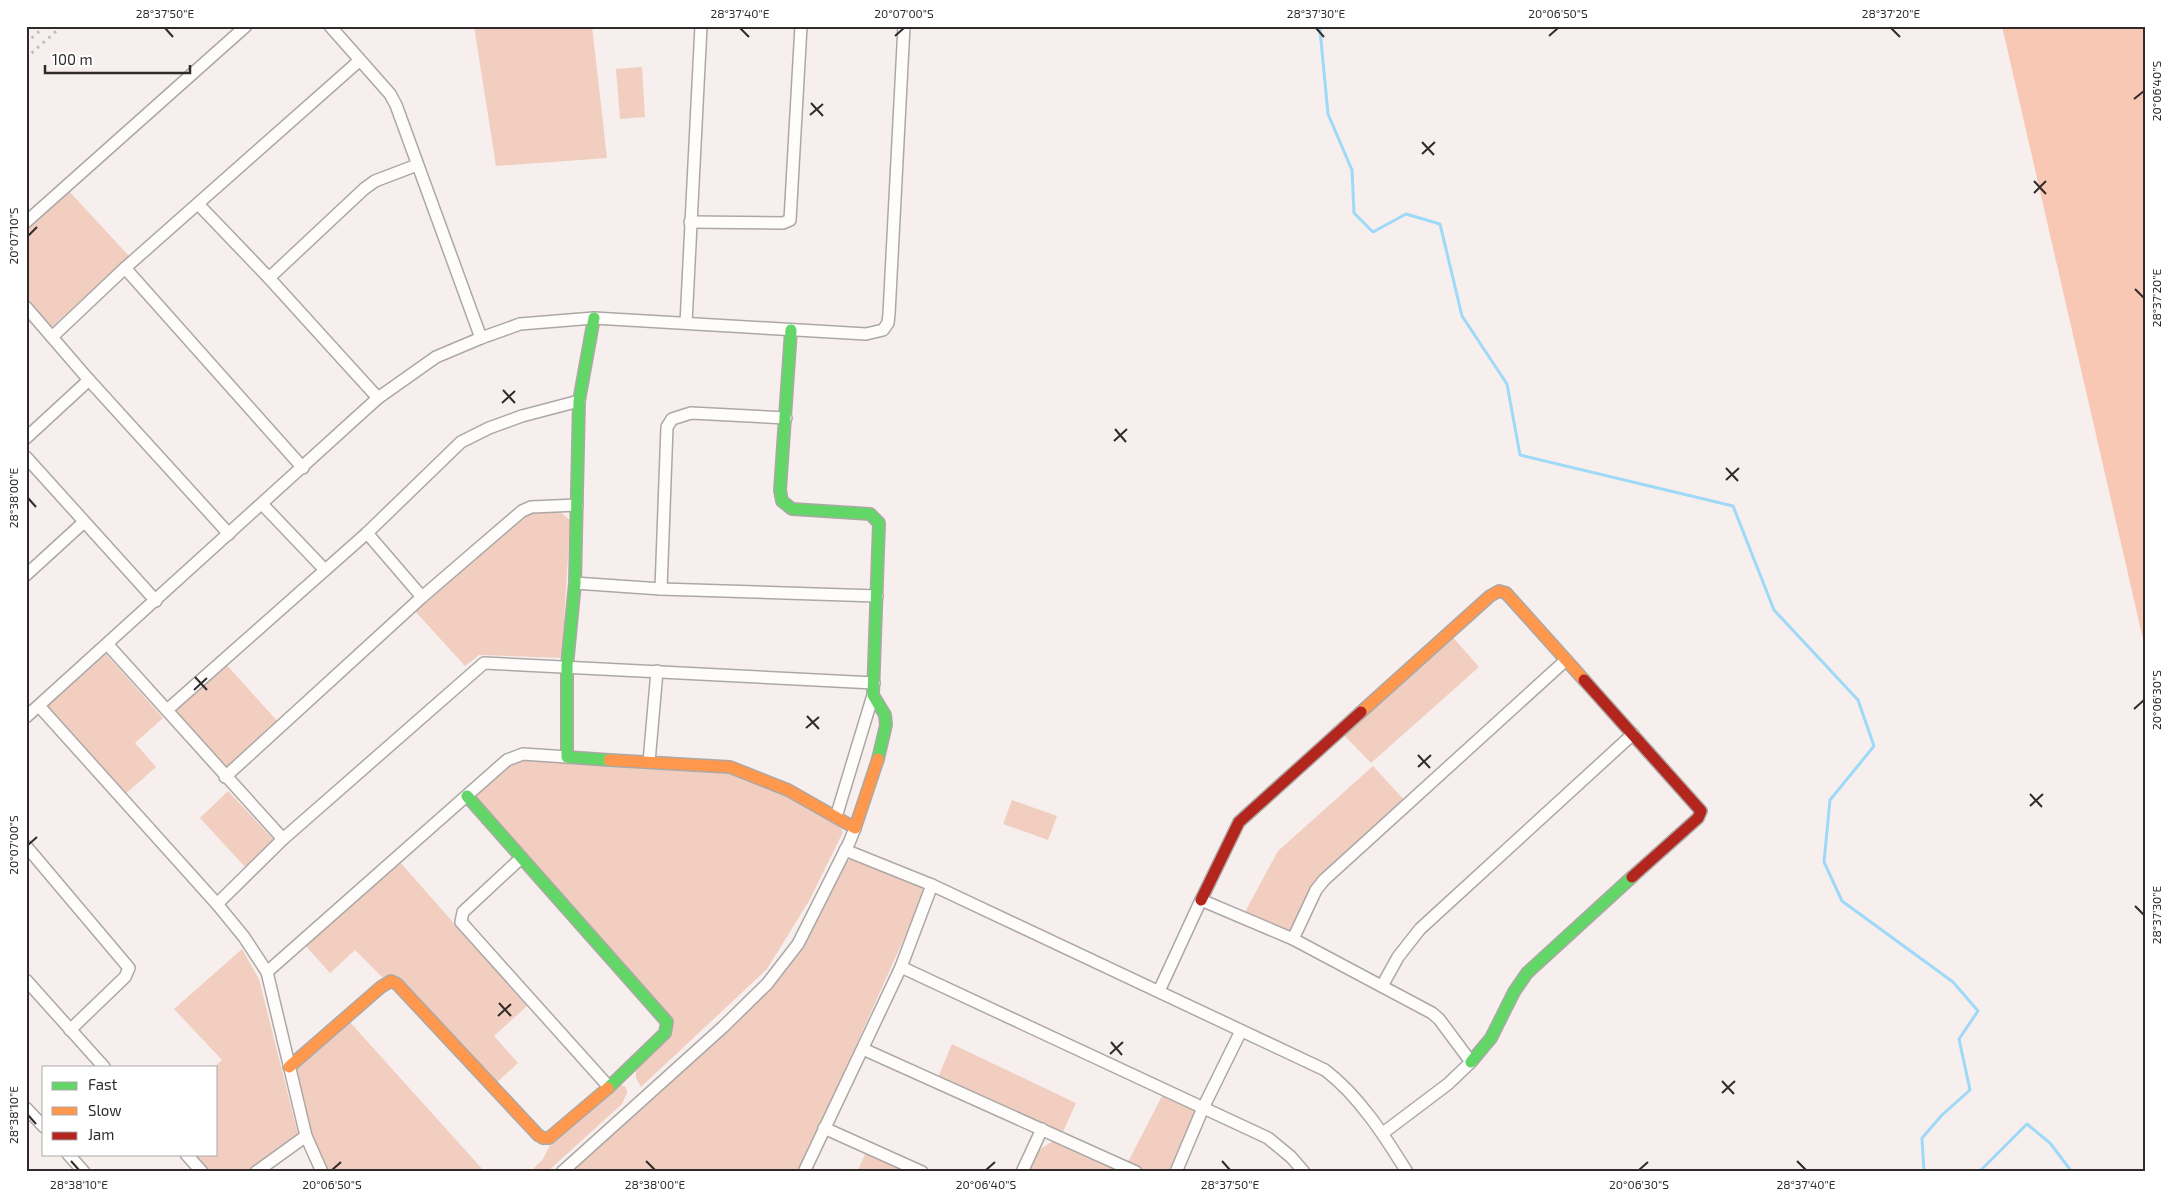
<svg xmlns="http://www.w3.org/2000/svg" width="2171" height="1198" font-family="'Exo 2',sans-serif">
	<rect width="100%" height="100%" fill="#f6efed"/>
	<g fill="#f1cec0">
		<polygon points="474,26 592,26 607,158 496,166"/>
		<polygon points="642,67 645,117 620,119 616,69"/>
		<polygon points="67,189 129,256 52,327 26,299 26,227"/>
		<polygon points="533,511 560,512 570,520 562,658 479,655 465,666 414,610 523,515"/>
		<polygon points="1451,635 1479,667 1371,763 1342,733"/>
		<polygon points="106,654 163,718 135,743 156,767 123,796 45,708"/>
		<polygon points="225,663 279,723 226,772 172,710"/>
		<polygon points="523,756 730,769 835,819 843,832 809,901 767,969 641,1087 636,1078 636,1067 670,1029 469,796 508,762"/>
		<polygon points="1373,766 1406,802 1332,868 1292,936 1245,912 1278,851"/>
		<polygon points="228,791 275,841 246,868 200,818"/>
		<polygon points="1012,800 1057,816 1048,840 1003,824"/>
		<polygon points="852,858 921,887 924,894 799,1172 568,1172 769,987 845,863"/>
		<polygon points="399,861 527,1006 494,1036 518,1063 494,1085 399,979 382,977 355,950 330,973 304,944"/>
		<polygon points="242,949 259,979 298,1134 252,1172 206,1172 190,1154 216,1154 216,1067 214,1067 222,1060 174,1009"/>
		<polygon points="347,1019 485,1172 325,1172 309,1135 293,1069"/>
		<polygon points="952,1044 1076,1103 1062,1134 938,1077"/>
		<polygon points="621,1085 626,1087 627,1093 622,1104 547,1172 530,1172 543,1159 552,1141"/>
		<polygon points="1162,1096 1194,1110 1195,1117 1171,1172 1144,1172 1127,1164"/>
		<polygon points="1053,1141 1121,1172 1028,1172 1037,1151"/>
		<polygon points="867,1150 915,1172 857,1172"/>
	</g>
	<polygon fill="#f8c8b5" points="2002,26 2145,26 2143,639"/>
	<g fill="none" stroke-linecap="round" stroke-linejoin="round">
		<g stroke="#9ed9f8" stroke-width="3">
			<polyline points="1317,26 1320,30 1328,114 1352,170 1354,213 1373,232 1406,214 1440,224 1462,316 1507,384 1520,455 1733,506 1774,610 1858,700 1874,746 1830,800 1824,862 1842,901 1953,982 1978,1011 1959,1039 1970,1090 1942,1115 1922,1138 1924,1172"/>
			<polyline points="1979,1172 2027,1124 2050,1143 2072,1172"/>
		</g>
		<g stroke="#aca8a6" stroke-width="14">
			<g id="street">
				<polyline points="330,26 390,94 396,105 481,338"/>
				<polyline points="198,204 269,278 378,398"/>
				<polyline points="26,222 246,26"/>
				<polyline points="690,222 783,223 790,220 801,26"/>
				<polyline points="125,268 303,468"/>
				<polyline points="269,278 364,189 375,181 417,165"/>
				<polyline points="26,307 89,380 229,534"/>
				<polyline points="686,323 701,26"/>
				<polyline points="52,337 125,268 359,61"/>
				<polyline points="786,418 691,413 672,419 667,427 661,589 877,596"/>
				<polyline points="26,438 89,380"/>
				<polyline points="26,457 156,601"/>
				<polyline points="262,504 325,570"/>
				<polyline points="367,533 422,597"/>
				<polyline points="26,575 84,522"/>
				<polyline points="575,583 661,589"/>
				<polyline points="108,645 283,839"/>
				<polyline points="39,706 217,904 244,937 267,972 507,760 523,754 567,757"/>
				<polyline points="167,710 367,533 461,442 489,428 522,416 579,401"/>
				<polyline points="26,717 378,398 436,357 481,338 520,324 594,318 866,334 883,330 888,323 889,314 904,26"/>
				<polyline points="649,762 657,671"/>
				<polyline points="225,777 422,597 522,511 531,507 577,505"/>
				<polyline points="836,817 873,695"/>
				<polyline points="26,846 129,968 125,977 70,1030"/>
				<path d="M845 850 932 885 1325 1070C1359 1096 1384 1135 1407 1172"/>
				<polyline points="520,859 463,912 461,922 609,1087"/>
				<polyline points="217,904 283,839 484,663 874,683"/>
				<polyline points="1293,939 1316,890 1324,880 1566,660"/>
				<polyline points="901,967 1268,1138 1291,1157 1304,1172"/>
				<polyline points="267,972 306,1136 322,1172"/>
				<polyline points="26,980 104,1067"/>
				<polyline points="1382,986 1398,957 1420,929 1633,734"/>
				<polyline points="1159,991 1201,900 1293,939 1432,1013 1439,1019 1471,1062 1448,1084 1383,1133"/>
				<polyline points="863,1049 1136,1172"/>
				<polyline points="26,1108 44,1127"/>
				<polyline points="824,1128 922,1172"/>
				<polyline points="68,1154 84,1172"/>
				<polyline points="186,1154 202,1172"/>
				<polyline points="256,1172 306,1136"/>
				<polyline points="562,1172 723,1027 767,984 798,944 849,843 855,828"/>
				<polyline points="804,1172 901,967 932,885"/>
				<polyline points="1022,1172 1042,1129"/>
				<polyline points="1176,1172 1203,1108 1241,1031"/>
			</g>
		</g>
		<g stroke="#aca8a6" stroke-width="14">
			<g id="fast">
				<polyline points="594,318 579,401 575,583 567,666 567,757 609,760"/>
				<polyline points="791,330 780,490 782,501 792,509 870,514 879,523 873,695 885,715 886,725 878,759"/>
				<polyline points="467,796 667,1022 665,1033 608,1088"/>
				<polyline points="1471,1062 1491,1038 1514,992 1527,973 1632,877"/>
			</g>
		</g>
		<g stroke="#aca8a6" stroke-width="14">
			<g id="slow">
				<polyline points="1361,712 1490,596 1499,591 1506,593 1584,680"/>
				<polyline points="609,760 730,767 788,790 855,828 878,759"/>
				<polyline points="289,1067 381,987 391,981 397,984 538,1135 543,1138 549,1138 608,1088"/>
			</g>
		</g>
		<g stroke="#aca8a6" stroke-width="14">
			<g id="jam">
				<polyline points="1584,680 1701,811 1698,818 1632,877"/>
				<polyline points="1201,900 1239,822 1361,712"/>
			</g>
		</g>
		<use href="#street" stroke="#fefdfc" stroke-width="11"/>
		<use href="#fast" stroke="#63d668" stroke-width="11"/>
		<use href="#slow" stroke="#ff974d" stroke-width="11"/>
		<use href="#jam" stroke="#b3261e" stroke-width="11"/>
		<g stroke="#c0bebd" stroke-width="3" stroke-dasharray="2.5 5" stroke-linecap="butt">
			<polyline points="26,43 45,26"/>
			<polyline points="26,58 62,26"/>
		</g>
	</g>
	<path fill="none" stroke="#302b2a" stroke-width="2" d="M165 28 173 37M740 28 749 37M1316 28 1324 37M1891 28 1900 37M895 36 904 28M1549 36 1558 28M2134 99 2144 91M811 103 823 116M810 115 823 104M1422 142 1434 155M1422 154 1435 142M2034 181 2046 194M2034 193 2046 181M28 236 37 227M2135 289 2144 298M503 390 515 403M502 403 515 391M1115 429 1126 442M1114 441 1127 429M1726 468 1738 481M1726 480 1739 468M28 498 36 507M195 677 207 690M194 690 207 678M2134 709 2144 700M807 716 819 729M806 728 819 717M1418 755 1430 768M1418 767 1431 755M2030 794 2042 807M2030 806 2043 794M28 845 37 837M2135 906 2144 915M499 1003 511 1016M498 1016 511 1004M1111 1042 1122 1055M1110 1054 1123 1042M1722 1081 1734 1094M1722 1093 1735 1081M28 1115 36 1124M71 1161 79 1170M646 1161 655 1170M1222 1161 1230 1170M1797 1161 1806 1170M332 1170 341 1162M986 1170 995 1162M1639 1170 1648 1162"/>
	<rect width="2171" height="1198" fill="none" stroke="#ffffff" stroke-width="55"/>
	<rect x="42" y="1066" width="175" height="90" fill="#ffffff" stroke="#acaaaa"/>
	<rect x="52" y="1082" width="25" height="8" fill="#63d668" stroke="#acaaaa"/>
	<text x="88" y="1090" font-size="15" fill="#302b2a">Fast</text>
	<rect x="52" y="1107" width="25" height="8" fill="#ff974d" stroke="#acaaaa"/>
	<text x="88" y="1116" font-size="15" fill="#302b2a">Slow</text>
	<rect x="52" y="1132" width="25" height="8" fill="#b3261e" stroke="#acaaaa"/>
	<text x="88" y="1140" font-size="15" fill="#302b2a">Jam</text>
	<path d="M45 65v8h145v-8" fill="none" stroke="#302b2a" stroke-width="2.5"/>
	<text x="52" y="65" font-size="15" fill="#302b2a" stroke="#ffffff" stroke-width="4" paint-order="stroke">100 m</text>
	<rect x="28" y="28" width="2116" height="1142" fill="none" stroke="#302b2a" stroke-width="2"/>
	<g font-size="12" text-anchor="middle" fill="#302b2a">
		<text x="165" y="18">28°37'50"E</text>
		<text x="740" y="18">28°37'40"E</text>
		<text x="904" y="18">20°07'00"S</text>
		<text x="1316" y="18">28°37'30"E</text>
		<text x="1558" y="18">20°06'50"S</text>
		<text x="1891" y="18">28°37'20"E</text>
		<text transform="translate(2157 91) rotate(-90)" y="4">20°06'40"S</text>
		<text transform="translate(14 236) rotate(-90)" y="4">20°07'10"S</text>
		<text transform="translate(2157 298) rotate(-90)" y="4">28°37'20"E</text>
		<text transform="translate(14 498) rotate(-90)" y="4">28°38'00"E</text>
		<text transform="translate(2157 700) rotate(-90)" y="4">20°06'30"S</text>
		<text transform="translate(14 845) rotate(-90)" y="4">20°07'00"S</text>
		<text transform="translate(2157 915) rotate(-90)" y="4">28°37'30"E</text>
		<text transform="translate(14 1115) rotate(-90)" y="4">28°38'10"E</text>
		<text x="79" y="1189">28°38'10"E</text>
		<text x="332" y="1189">20°06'50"S</text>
		<text x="655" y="1189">28°38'00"E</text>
		<text x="986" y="1189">20°06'40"S</text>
		<text x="1230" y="1189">28°37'50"E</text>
		<text x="1639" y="1189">20°06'30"S</text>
		<text x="1806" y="1189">28°37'40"E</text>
	</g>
</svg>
